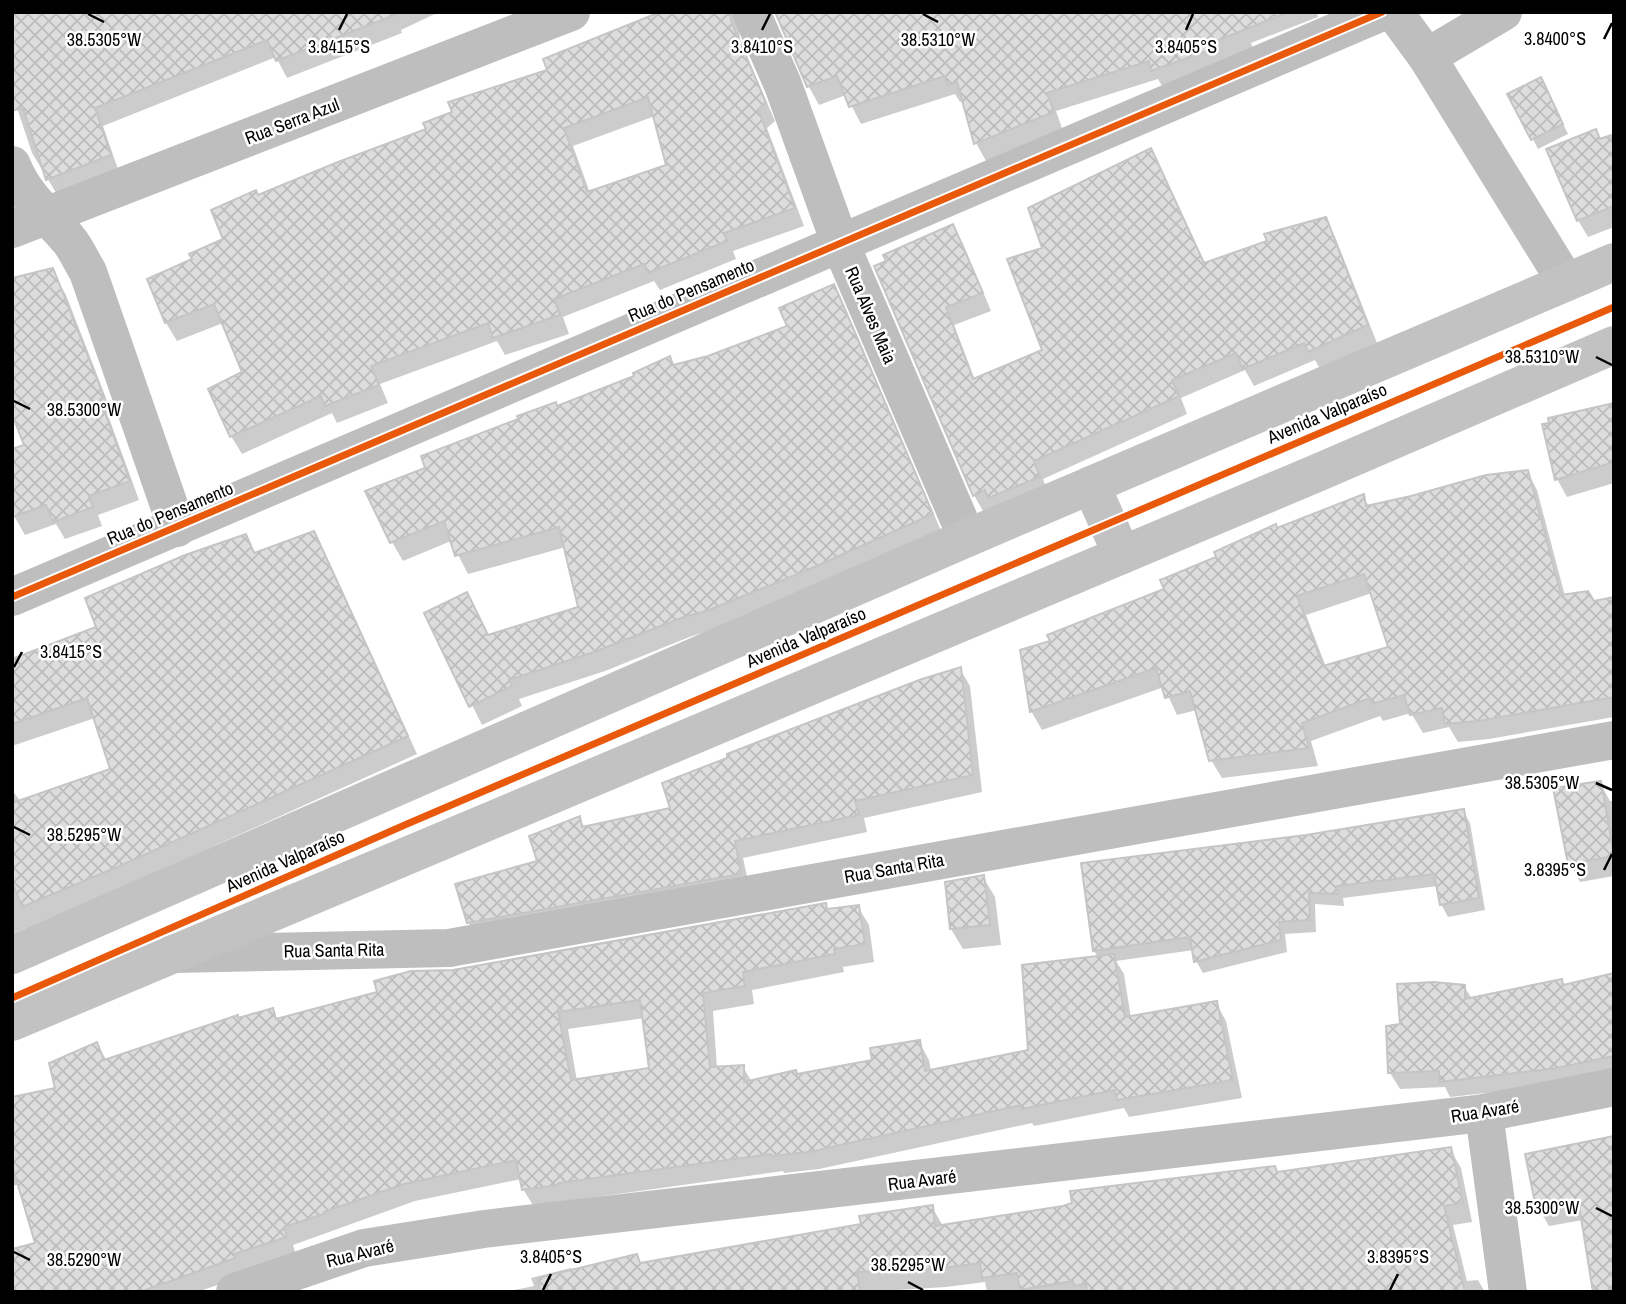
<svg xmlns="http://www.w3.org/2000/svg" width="1626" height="1304" font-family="'Archivo Narrow',sans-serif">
	<defs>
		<pattern id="building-cross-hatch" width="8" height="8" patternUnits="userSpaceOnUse" patternTransform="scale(1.75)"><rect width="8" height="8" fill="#ddd"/><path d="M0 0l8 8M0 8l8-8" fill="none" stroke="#bcbcbc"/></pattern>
	</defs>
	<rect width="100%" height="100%" fill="#fff"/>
	<g fill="#0003" fill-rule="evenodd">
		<polygon points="12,12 439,12 401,30 402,33 287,78 276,57 103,126 119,172 58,196 32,153 12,93"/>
		<path d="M668 12H750L739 28 740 40 775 121 767 128 804 226 733 251 736 259 660 290 654 281 563 317 569 334 505 355 497 341 380 384 388 403 337 423 332 413 242 454 231 436 244 373 223 323 177 341 166 323 149 280 194 260 226 240 258 197 428 130ZM655 116 668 166 590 193 573 146Z"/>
		<polygon points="776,12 1317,12 1318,17 1251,43 1253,48 1163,88 1158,79 1056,111 1063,131 986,161 976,143 964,100 960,102 955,94 861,124 846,95 819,105 809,87"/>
		<polygon points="1546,89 1568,134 1538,149 1510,95"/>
		<polygon points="1614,133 1614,227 1588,237 1578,220 1599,138"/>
		<polygon points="1151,151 1205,265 1325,219 1335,237 1377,343 1320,369 1315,360 1254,386 1245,370 1181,398 1187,414 1043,479 1049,495 984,513 974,495 876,267 953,227 963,244 991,311 954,325 975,380 1045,350 1045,249"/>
		<polygon points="55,276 66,295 113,416 109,418 139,500 98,515 102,526 65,539 56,524 25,535 14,516"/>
		<polygon points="833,286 844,305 942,533 720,628 692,636 605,671 519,699 522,706 482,725 427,614 489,637 580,608 566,547 468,574 451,541 403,561 392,542 428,469 557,408 674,367 708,358 789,327"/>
		<polygon points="1614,405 1614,483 1567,497 1557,479"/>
		<path d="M1527 471 1537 490 1565 596 1614 637V717L1489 739 1458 742 1449 727 1423 733 1411 713 1383 721 1380 716 1311 741 1318 766 1222 778 1211 760 1197 710 1177 715 1164 687 1042 730 1031 711 1052 642 1166 590 1218 558 1277 530 1363 496 1369 507ZM1372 593 1390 649 1326 667 1306 615Z"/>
		<polygon points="313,533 324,551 417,754 126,886 12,934 12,790 21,802 112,771 95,718 12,746 12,660 99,628 246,536 256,554"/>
		<polygon points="960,669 970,686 982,792 864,818 867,832 743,858 750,890 478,939 468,922 539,862 579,818 585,828 672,810"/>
		<polygon points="1600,783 1610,801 1614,801 1614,876 1580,882 1570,864"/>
		<path d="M1463 811 1470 823 1485 910 1448 917 1441 904 1438 886 1343 898 1344 906 1315 904 1316 932 1285 934 1287 952 1203 973 1196 961 1194 950 1116 961 1124 974 1131 1018 1216 1003 1226 1021 1242 1098 1129 1117 1124 1108 1034 1126 1032 1123 819 1169 784 1173 783 1171 567 1201 534 1207 523 1189 521 1179 415 1201 293 1245 296 1255 244 1276 197 1292H12L37 1244 20 1184 12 1186V1099L57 1090 97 1044 107 1061 272 1010 278 1020 453 971 825 905 829 911 858 907 869 925 874 962 843 967 844 972 752 990 754 1004 713 1011 717 1068 743 1067 752 1082 798 1076 874 1061 919 1042 929 1060 931 1071 1030 1051 1098 957 1094 951 1306 837ZM645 1018 651 1070 577 1081 568 1029Z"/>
		<polygon points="983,877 995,897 1001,945 963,949 951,929"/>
		<polygon points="1614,975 1614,1074 1567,1084 1450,1097 1445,1087 1400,1089 1390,1073 1402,1026 1464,986 1472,999 1561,981 1564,987"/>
		<polygon points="1614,1140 1614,1292 1595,1292 1583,1220 1549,1226 1538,1207"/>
		<polygon points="1450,1149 1461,1168 1472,1222 1453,1225 1467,1281 1478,1280 1485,1292 987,1292 985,1282 946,1287 866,1292 504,1292 534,1286 531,1278 571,1268 573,1271 636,1256 641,1264 863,1225 932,1207 943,1226"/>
	</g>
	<g fill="url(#building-cross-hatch)" stroke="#c5c5c5" stroke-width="2" fill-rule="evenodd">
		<polygon points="12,12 395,12 395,15 276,61 267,40 95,108 111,155 46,180 23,108 12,111"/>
		<path d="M660 12H730L731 21 766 103 758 109 795 208 724 233 727 241 648 273 644 264 554 299 560 315 493 338 488 323 371 366 379 385 325 406 321 396 230 437 208 389 242 372 214 304 165 323 147 279 192 259 189 254 223 239 211 210 256 190 258 195 338 162 426 129 423 123 452 112 448 102 547 70 543 59ZM648 97 666 165 587 192 564 128Z"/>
		<polygon points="775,12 1283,12 1283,14 1214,42 1215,48 1151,71 1149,61 1047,93 1054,112 974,144 957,82 948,85 945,76 849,107 837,76 807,87"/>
		<polygon points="1541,77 1563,124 1531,140 1507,94"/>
		<polygon points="1596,129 1600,139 1614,135 1614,206 1577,221 1546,149"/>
		<polygon points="1151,148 1204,263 1267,241 1264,234 1326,217 1368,325 1308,352 1304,343 1243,369 1236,353 1172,380 1179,396 1034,461 1040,477 988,498 985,490 973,496 874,266 886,261 883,255 953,224 983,293 946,307 973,379 1042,350 1007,259 1042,248 1028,208"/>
		<polygon points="53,268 104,397 100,399 130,481 89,496 93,507 53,522 46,505 12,517 12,449 24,445 12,414 12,278"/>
		<polygon points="834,284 933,514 810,569 709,610 681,618 594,652 509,680 512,686 469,707 424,613 467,592 488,635 578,607 559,527 455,556 444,521 390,543 365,491 425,468 421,456 518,419 517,416 537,409 556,402 557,406 634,376 633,373 670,356 673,365 708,356 787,326 779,308"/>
		<polygon points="1614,403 1614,462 1555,480 1542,424 1549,423 1548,418"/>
		<path d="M1528 470 1561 595 1588 591 1594 601 1614 597V697L1478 721 1445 724 1442 708 1410 715 1404 695 1371 704 1370 698 1302 723 1309 748 1209 761 1190 691 1165 698 1156 668 1030 712 1020 650 1050 641 1047 635 1164 589 1160 580 1216 557 1214 552 1276 524 1277 528 1364 494 1366 506 1411 496 1486 475ZM1364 574 1388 647 1323 666 1297 596Z"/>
		<polygon points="314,531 408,736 115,868 22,907 12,881 12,803 110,769 87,698 12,724 12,659 96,627 85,598 185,555 246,534 254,553"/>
		<polygon points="961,667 973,775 855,801 859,815 735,841 741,874 467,923 455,884 537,861 529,836 580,816 582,827 670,808 662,783 727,758 727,754 763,740 922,679"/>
		<polygon points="1601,781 1614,856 1568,864 1553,788"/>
		<polygon points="1464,809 1479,898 1440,905 1434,874 1337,886 1338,894 1309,893 1310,920 1279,922 1281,940 1194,962 1190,937 1093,951 1081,863 1306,835"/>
		<polygon points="984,875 990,925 950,929 945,882"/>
		<path d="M826 903 827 909 859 905 865 944 834 949 835 954 743 972 745 986 703 993 710 1067 744 1065V1082L796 1070 797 1074 872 1060 870 1048 920 1040 925 1071 1028 1050 1022 965 1114 954 1125 1017 1217 1001 1233 1080 1117 1100 1115 1090 1022 1109 1021 1105 809 1152 772 1156 771 1154 558 1183V1185L522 1190 516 1160 404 1184 324 1212V1214L284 1227 287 1237 234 1254 235 1258 140 1292H12V1249L35 1243 12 1165V1097L55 1088 49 1063 97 1042 104 1060 238 1015V1018L273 1008 276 1019 377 992 374 981 411 971 453 970ZM640 1000 649 1068 571 1080 558 1012Z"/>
		<polygon points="1614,973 1614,1056 1557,1068 1439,1082 1439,1071 1388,1073 1386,1026 1400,1024 1397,984 1434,982 1465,985 1465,999 1562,979 1563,985"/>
		<polygon points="1614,1136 1614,1291 1593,1292 1578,1199 1536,1208 1525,1154"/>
		<polygon points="1451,1147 1463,1203 1444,1206 1465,1292 1087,1292 1086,1284 1074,1286 1073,1281 1020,1290 1017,1273 982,1278 980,1263 935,1269 857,1272 860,1292 540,1292 538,1278 637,1254 640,1263 861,1224 859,1216 933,1205 935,1226 1063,1206 1072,1203 1070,1191 1275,1166 1277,1172"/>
	</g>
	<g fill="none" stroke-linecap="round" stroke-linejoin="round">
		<g stroke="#bebebe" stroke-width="38">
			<polyline points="751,12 783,85 840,243 967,538"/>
			<polyline points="1394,12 1427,57 1566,282"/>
			<polyline points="1427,57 1503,12"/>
			<path d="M12 165C24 196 47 214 68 239 76 248 81 261 88 272L177 528"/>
			<polyline points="12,229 571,12"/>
			<polyline points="12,597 1382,12"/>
			<polyline points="173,954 449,948 1614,740"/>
			<polyline points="1484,1113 1508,1292"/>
			<polyline points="235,1292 364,1248 484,1229 1484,1113 1614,1087"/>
		</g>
		<g stroke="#c2c2c2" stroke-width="38">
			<polyline points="1091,485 1122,555"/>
			<polyline points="12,955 967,538 1614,262"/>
			<polyline points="12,1022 1317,473 1614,345"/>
		</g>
		<g stroke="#fff" stroke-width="11">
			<g id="cycleway">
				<polyline points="12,597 1382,12"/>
				<polyline points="12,998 407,824 1614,307"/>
			</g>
		</g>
		<use href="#cycleway" stroke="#e8590c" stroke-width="7"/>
	</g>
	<path fill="none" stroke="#000" stroke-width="2.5" d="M88 14 104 22M923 14 938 22M339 30 347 14M762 30 770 14M1186 30 1193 14M1604 39 1612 23M1596 357 1612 365M14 401 30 409M14 667 22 652M1596 783 1612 790M14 827 30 835M1604 870 1612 854M1596 1208 1612 1216M14 1252 30 1260M908 1282 923 1290M543 1290 551 1274M1390 1290 1398 1274"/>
	<g text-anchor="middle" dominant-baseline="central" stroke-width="5" stroke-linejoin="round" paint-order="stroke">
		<g font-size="18" fill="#000" stroke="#fff">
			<text transform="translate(292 121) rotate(-21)">Rua Serra Azul</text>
			<text transform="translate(691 290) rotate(-23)">Rua do Pensamento</text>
			<text transform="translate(871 315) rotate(67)">Rua Alves Maia</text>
			<text transform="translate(1327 413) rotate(-23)">Avenida Valparaíso</text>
			<text transform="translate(170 513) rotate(-23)">Rua do Pensamento</text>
			<text transform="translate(806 637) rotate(-23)">Avenida Valparaíso</text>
			<text transform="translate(285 861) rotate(-24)">Avenida Valparaíso</text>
			<text transform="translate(894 868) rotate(-10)">Rua Santa Rita</text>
			<text transform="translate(334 950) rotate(-1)">Rua Santa Rita</text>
			<text transform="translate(1485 1111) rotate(-9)">Rua Avaré</text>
			<text transform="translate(922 1180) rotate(-7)">Rua Avaré</text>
			<text transform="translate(360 1253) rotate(-14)">Rua Avaré</text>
		</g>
	</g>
	<g font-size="18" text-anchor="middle" fill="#000" stroke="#fff" stroke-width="5" stroke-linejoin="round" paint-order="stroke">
		<text x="1555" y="45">3.8400°S</text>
		<text x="104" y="46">38.5305°W</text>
		<text x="938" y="46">38.5310°W</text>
		<text x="339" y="53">3.8415°S</text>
		<text x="762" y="53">3.8410°S</text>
		<text x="1186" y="53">3.8405°S</text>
		<text x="1542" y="363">38.5310°W</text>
		<text x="84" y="416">38.5300°W</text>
		<text x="71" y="658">3.8415°S</text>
		<text x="1542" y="789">38.5305°W</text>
		<text x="84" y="841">38.5295°W</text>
		<text x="1555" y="876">3.8395°S</text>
		<text x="1542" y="1214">38.5300°W</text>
		<text x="551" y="1263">3.8405°S</text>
		<text x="1398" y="1263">3.8395°S</text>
		<text x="84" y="1266">38.5290°W</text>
		<text x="908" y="1271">38.5295°W</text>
	</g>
	<rect width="1626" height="1304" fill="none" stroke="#000000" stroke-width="28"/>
</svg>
